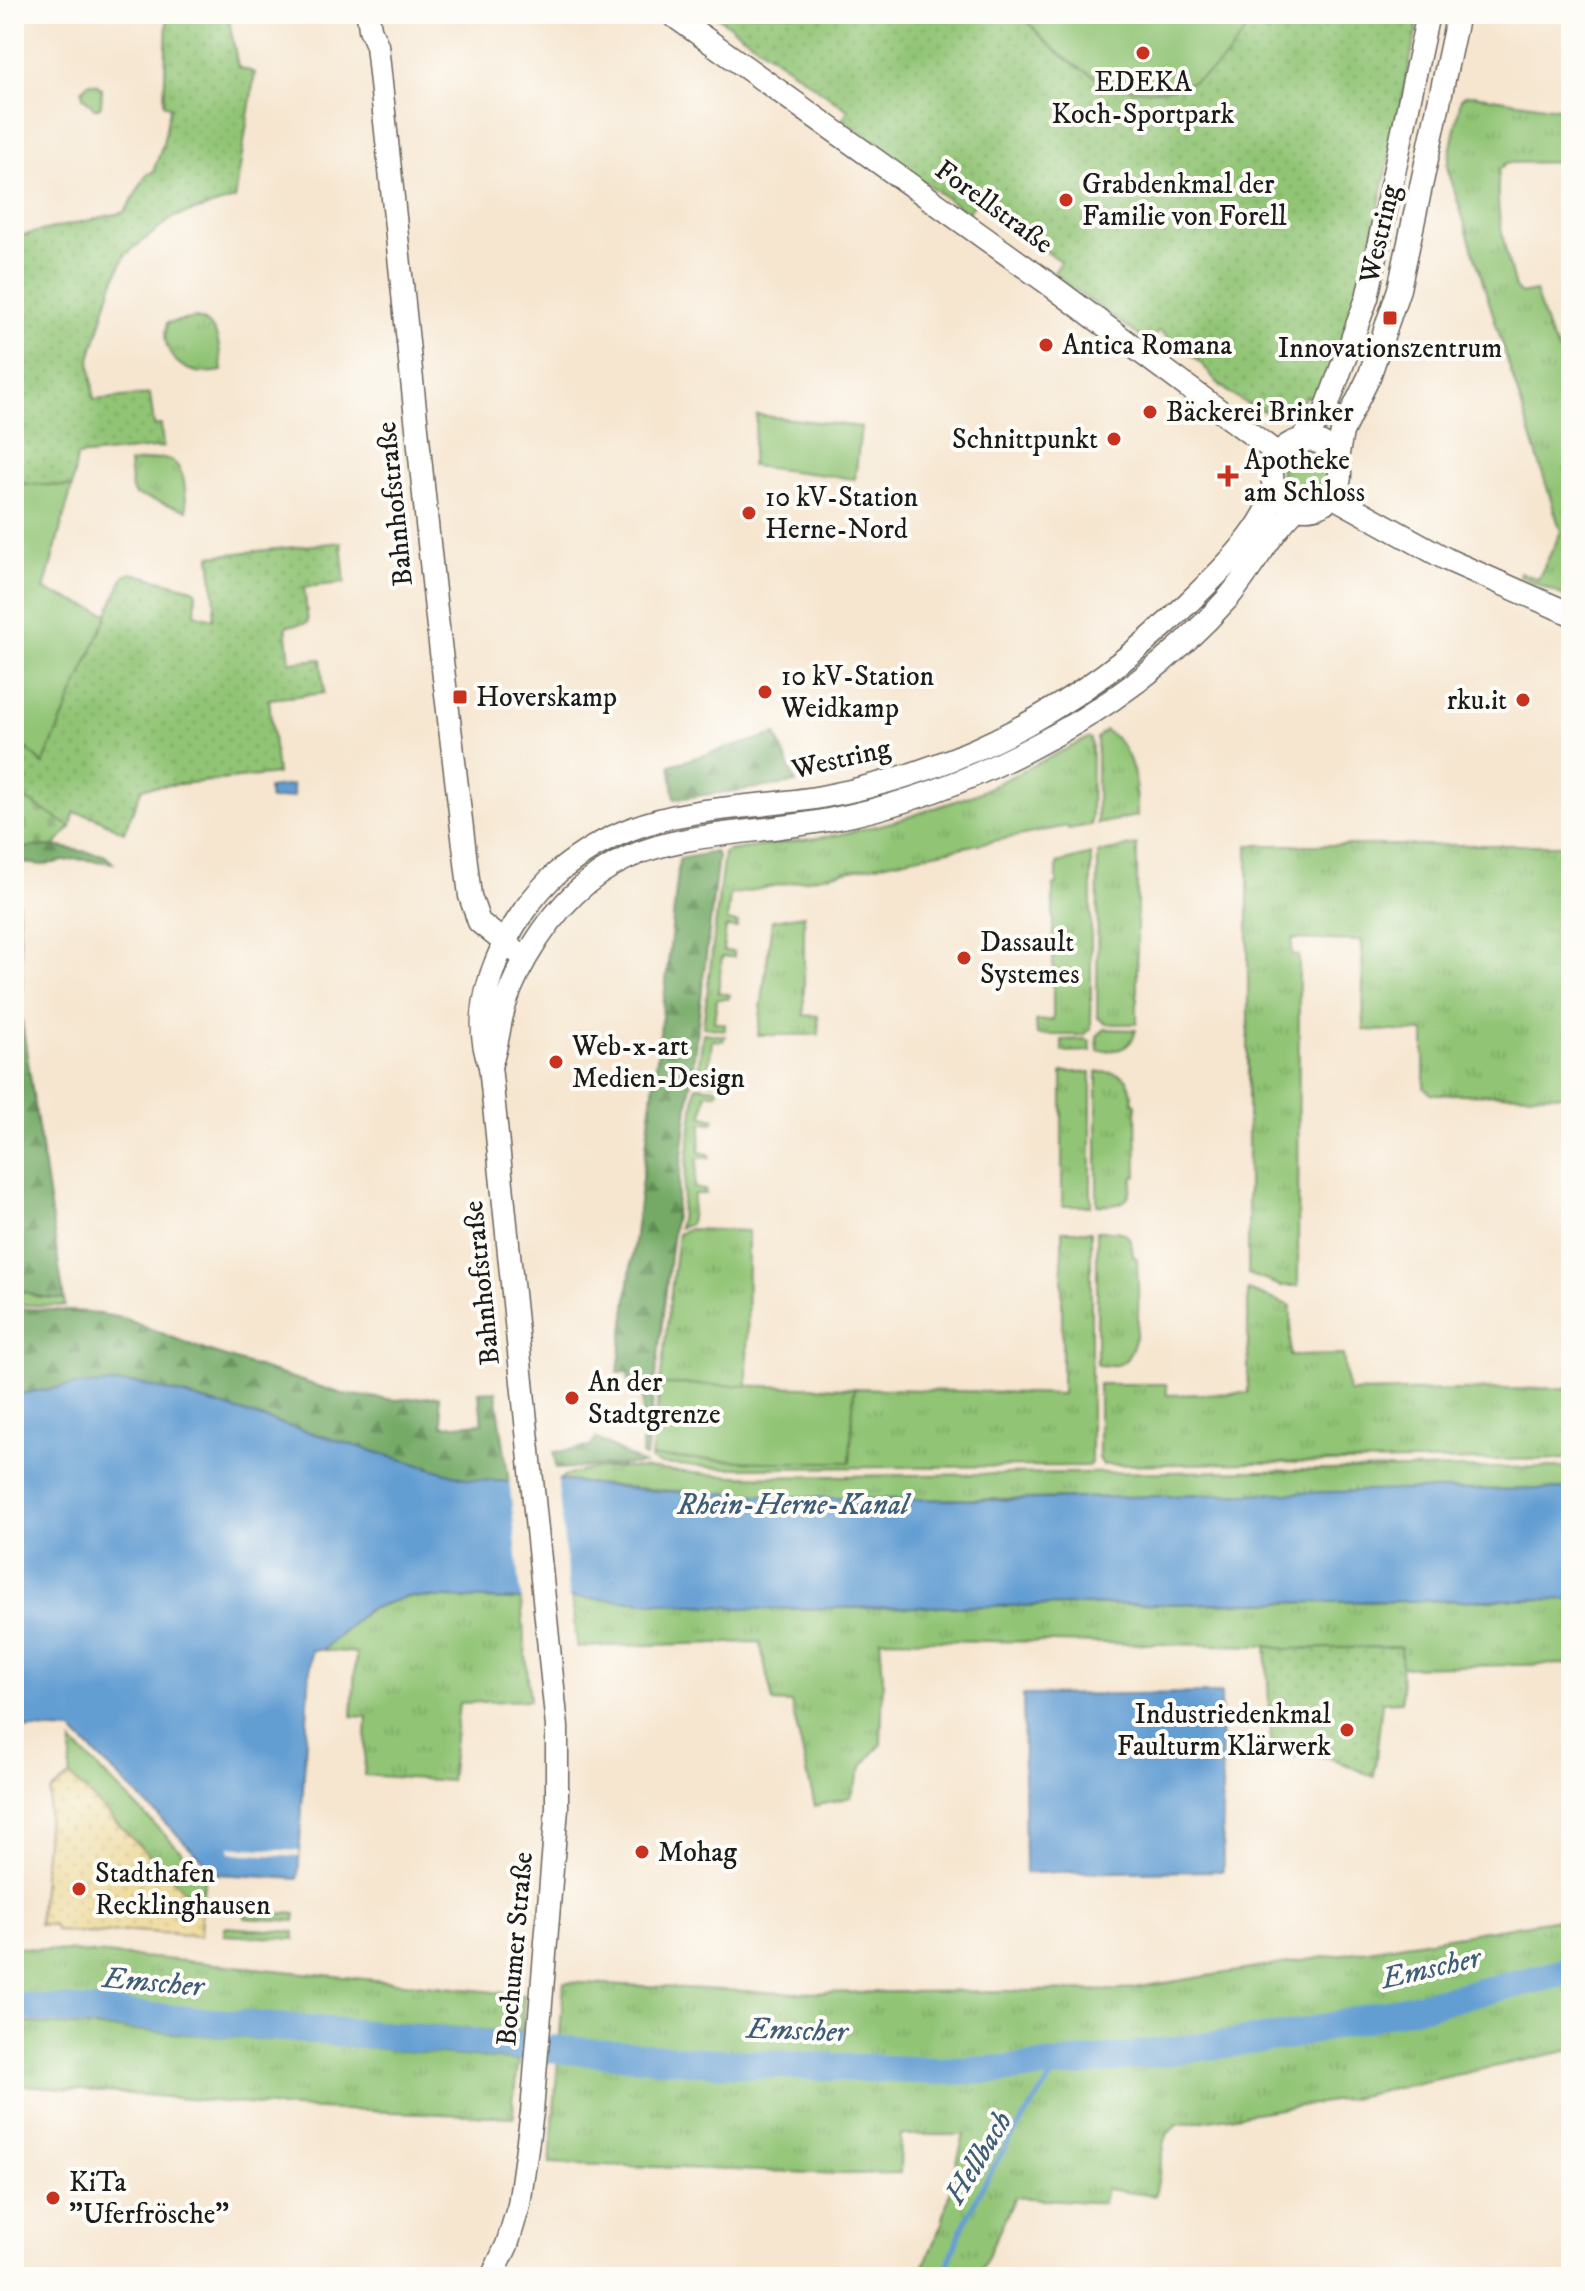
<svg xmlns="http://www.w3.org/2000/svg" width="1585" height="2291" font-family="'IM FELL DW Pica',serif">
	<defs>
		<pattern id="grass-tufts" width="24" height="20" patternUnits="userSpaceOnUse" patternTransform="scale(2)"><rect width="24" height="20" fill="#91c475"/><path d="M3 7l-1-3M5 7V3M7 7l1-3M15 17l-1-3M17 17v-4M19 17l1-3" fill="none" stroke="#7ca865"/></pattern>
		<pattern id="forest-firs" width="22" height="20" patternUnits="userSpaceOnUse" patternTransform="scale(2)"><rect width="22" height="20" fill="#74aa66"/><path d="M5 1l3.5 6h-7zM16 11l3.5 6h-7z" fill="#5e8a53"/></pattern>
		<pattern id="sand-dots" width="8" height="8" patternUnits="userSpaceOnUse" patternTransform="scale(2)"><rect width="8" height="8" fill="#eeda9e"/><path d="M2 2h.1M6 6h.1" fill="none" stroke="#ccba88" stroke-width="1.8" stroke-linecap="round"/></pattern>
		<pattern id="cemetery-stones" width="16" height="16" patternUnits="userSpaceOnUse" patternTransform="scale(2)"><rect width="16" height="16" fill="#91c475"/><path d="M2 7V4a2 2 0 0 1 4 0v3zM10 15v-3a2 2 0 0 1 4 0v3z" fill="#7ca865"/></pattern>
		<pattern id="park-dots" width="8" height="8" patternUnits="userSpaceOnUse" patternTransform="scale(2)"><rect width="8" height="8" fill="#91c475"/><path d="M2 2h.1M6 6h.1" fill="none" stroke="#7ca865" stroke-width="1.8" stroke-linecap="round"/></pattern>
	</defs>
	<rect width="100%" height="100%" fill="#fdfcf7"/>
	<filter id="ink" filterUnits="userSpaceOnUse"><feTurbulence type="fractalNoise" baseFrequency=".0125" numOctaves="2"/><feDisplacementMap in="SourceGraphic" scale="16" xChannelSelector="R" yChannelSelector="G"/><feConvolveMatrix kernelMatrix="1 2 1 2 8 2 1 2 1" color-interpolation-filters="sRGB"/></filter>
	<filter id="wash" filterUnits="userSpaceOnUse"><feTurbulence type="fractalNoise" baseFrequency=".006" numOctaves="4" result="noise"/><feDisplacementMap in="SourceGraphic" scale="32" xChannelSelector="R" yChannelSelector="G"/><feGaussianBlur stdDeviation="1.8" result="paint"/><feColorMatrix in="noise" values="0 0 0 0 0 0 0 0 0 0 0 0 0 0 0 0 0 1.4 0 .05"/><feComposite in="paint" operator="in"/></filter>
	<g filter="url(#wash)">
		<rect width="100%" height="100%" fill="#f6e6d0"/>
		<g fill="url(#grass-tufts)" stroke="#567048" stroke-width="2">
			<polygon points="88,83 96,84 102,89 101,105 99,108 94,108 83,97 82,90"/>
			<path d="M1473 95 1571 110 1570 162 1506 163 1499 170C1494 211 1505 249 1515 288L1521 294 1535 291 1548 331 1561 356 1571 358V599L1519 576 1520 572 1538 579 1561 532 1447 167 1461 99 1464 96Z"/>
			<path d="M196 318C221 325 219 348 222 371 214 372 204 374 196 372 174 367 160 345 167 323Z"/>
			<circle cx="1305" cy="472" r="25"/>
			<path d="M164 458C188 464 184 490 187 510L135 495 132 490 129 463Z"/>
			<path d="M1105 730C1135 748 1137 785 1137 816L1097 824V738Z"/>
			<polygon points="1088,738 1091,739 1092,746 1091,825 1068,829 1067,826 730,895 727,921 738,923 737,928 726,927 723,951 734,952 734,957 722,957 718,992 730,995 728,999 717,999 714,1022 725,1024 725,1030 703,1027 724,853 727,851 838,835 896,821 976,794"/>
			<polygon points="1137,845 1137,1024 1106,1024 1097,1017 1098,853"/>
			<polygon points="1248,845 1571,845 1571,1095 1431,1094 1424,1087 1424,1032 1364,1030 1362,941 1292,939 1292,955 1299,956 1298,1286 1281,1286 1248,1274"/>
			<polygon points="1091,854 1091,1029 1084,1035 1037,1035 1036,1021 1053,1020 1053,886 1057,885 1057,863"/>
			<polygon points="804,915 804,1015 818,1016 819,1035 758,1035 772,920"/>
			<path d="M1105 1029 1136 1030C1131 1051 1117 1051 1098 1051L1097 1036Z"/>
			<polygon points="703,1033 725,1036 723,1041 712,1040 708,1075 719,1077 719,1082 697,1079"/>
			<polygon points="1086,1039 1090,1041 1091,1051 1062,1052 1062,1040"/>
			<rect x="1062" y="1072" width="29" height="134"/>
			<path d="M1097 1072C1125 1073 1130 1074 1133 1103L1136 1104 1137 1176 1133 1177C1130 1204 1123 1206 1097 1205Z"/>
			<polygon points="696,1086 718,1088 717,1093 706,1093 703,1116 715,1119 713,1123 702,1123 699,1152 709,1154 710,1158 698,1158 694,1188 705,1190 706,1194 694,1194 690,1224 679,1228"/>
			<polygon points="689,1229 748,1231 747,1386 660,1384 678,1234"/>
			<polygon points="1062,1231 1091,1231 1091,1463 1088,1466 724,1468 659,1464 651,1460 651,1457 765,1462 850,1462 854,1388 1062,1394"/>
			<path d="M1097 1231C1122 1231 1131 1228 1133 1256L1137 1258C1137 1284 1145 1346 1122 1363 1116 1367 1104 1365 1097 1365Z"/>
			<polygon points="14,1288 36,1296 64,1299 65,1306 26,1305 14,1302"/>
			<polygon points="1248,1290 1291,1306 1290,1356 1343,1355 1348,1392 1571,1388 1571,1459 1103,1465 1099,1458 1099,1384 1166,1384 1167,1395 1248,1393"/>
			<path d="M1571 1467V1489C1437 1490 1304 1493 1170 1496 966 1501 761 1504 558 1480 600 1457 672 1473 719 1475 758 1478 798 1476 837 1476Z"/>
			<polygon points="406,1597 521,1600 530,1700 459,1703 450,1781 364,1775 367,1717 352,1716 356,1653 322,1650 367,1610"/>
			<polygon points="572,1597 758,1609 1571,1599 1571,1664 1401,1667 1400,1647 1286,1649 1266,1646 880,1639 883,1677 881,1744 863,1765 851,1797 815,1806 791,1703 773,1702 760,1642 577,1647"/>
			<polygon points="72,1742 205,1875 201,1908 70,1776"/>
			<polygon points="245,1911 296,1914 295,1921 245,1918"/>
			<polygon points="1571,1917 1571,2050 1346,2099 1177,2125 1168,2133 1165,2141 1155,2196 1106,2189 1103,2203 1015,2197 978,2277 919,2277 942,2223 964,2135 901,2135 900,2173 842,2174 550,2163 564,1982 783,1993 1121,1990"/>
			<polygon points="225,1927 295,1932 295,1939 224,1935"/>
			<polygon points="14,1947 165,1959 524,1995 522,2033 14,1994"/>
			<polygon points="14,2022 302,2042 519,2061 513,2100 514,2117 294,2108 14,2084"/>
		</g>
		<g fill="url(#forest-firs)" stroke="#486341" stroke-width="2">
			<polygon points="776,734 796,783 675,799 670,765"/>
			<polygon points="54,846 104,855 113,863 76,859 42,865 14,862 14,856 27,847"/>
			<path d="M715 852 718 856 646 1457 642 1456 643 1384 629 1383 628 1372 618 1373C638 1201 663 1030 679 859Z"/>
			<polygon points="14,871 17,877 22,992 14,997"/>
			<polygon points="20,1007 20,1009 64,1299 36,1296 14,1288 14,1009"/>
			<polygon points="14,1308 88,1312 123,1318 207,1351 343,1394 396,1400 439,1396 443,1426 482,1423 479,1392 496,1391 509,1482 467,1479 180,1394 75,1385 14,1395"/>
			<polygon points="596,1438 643,1464 556,1469 554,1452 590,1447"/>
		</g>
		<polygon fill="url(#sand-dots)" stroke="#857b5d" stroke-width="2" points="70,1776 201,1908 200,1936 134,1931 97,1934 57,1931 53,1925 39,1924 50,1792"/>
		<polygon fill="url(#cemetery-stones)" stroke="#567048" stroke-width="2" points="14,792 71,827 54,846 27,847 14,856"/>
		<g fill="url(#park-dots)" stroke="#567048" stroke-width="2">
			<polygon points="171,14 228,14 238,67 255,73 235,199 174,217 125,255 111,288 90,359 94,400 150,394 154,425 161,425 163,447 77,456 72,487 14,483 14,237 125,212 147,174 153,172 163,144 170,107 164,104 167,19 170,19"/>
			<path d="M713 14H1420L1366 268 1325 405 1306 396C1285 430 1243 405 1220 385 1211 376 1204 365 1194 357 1182 348 1170 340 1159 330L1149 343 1053 274 1061 262 976 202 967 213 877 149 879 145 843 119 848 110Z"/>
			<path d="M341 542 345 583 304 587 308 623 286 626 290 662 321 659 324 693 269 699 277 774 142 788 124 832C106 824 96 814 74 813L71 827 14 792V737L43 763 124 576 132 573 193 589 196 591 195 614 213 619 215 603 210 556Z"/>
			<polygon points="1266,1646 1286,1649 1401,1647 1402,1701 1382,1702 1374,1777 1329,1757 1272,1757"/>
		</g>
		<g fill="#91c475" stroke="#567048" stroke-width="2">
			<path d="M1022 14H1282L1269 32 1249 26C1240 37 1233 51 1223 61 1156 123 1067 76 1022 14Z"/>
			<polygon points="757,415 861,427 855,479 751,466"/>
			<polygon points="14,483 72,487 44,590 108,614 43,764 14,737"/>
			<polygon points="660,1384 854,1388 850,1462 765,1462 651,1457"/>
		</g>
		<g fill="#639ed3" stroke="#405d78" stroke-width="2">
			<polygon points="292,785 294,797 270,800 268,788"/>
			<polygon points="136,1383 180,1394 467,1479 509,1482 557,1480 657,1491 863,1499 1002,1500 1408,1490 1571,1489 1571,1599 758,1609 566,1597 521,1600 406,1597 367,1610 322,1650 311,1650 298,1879 217,1874 72,1731 14,1728 14,1395 75,1385"/>
			<polygon points="1221,1693 1223,1871 1025,1873 1023,1695"/>
		</g>
		<g fill="#f6e6d0">
			<polygon points="557,1476 570,1601 522,1604 509,1478"/>
			<polygon points="230,1847 299,1851 299,1857 230,1853"/>
		</g>
		<g fill="none" stroke-linecap="round" stroke-linejoin="round">
			<path stroke="#639ed3" stroke-width="5" d="M944 2277C966 2203 1016 2127 1061 2065"/>
			<polyline stroke="#639ed3" stroke-width="28" points="14,2006 726,2063 938,2071 989,2070 1061,2065 1288,2036 1571,1971"/>
		</g>
	</g>
	<g filter="url(#ink)">
		<g fill="none" stroke-linecap="round" stroke-linejoin="round">
			<g stroke="#68635b" stroke-width="25">
				<g id="secondary">
					<polyline points="368,14 370,29 377,45 436,610 470,896 479,922 515,951"/>
					<polyline points="671,14 1049,284 1278,454"/>
					<circle cx="1306" cy="474" r="34"/>
					<polyline points="1300,440 1324,415 1367,298 1428,14"/>
					<polyline points="1337,459 1342,432 1369,377 1399,289 1458,14"/>
					<polyline points="1332,496 1448,560 1571,614"/>
					<path d="M490 1066C496 1050 498 1036 501 1019 506 997 515 977 526 958 604 822 695 844 828 820 897 807 964 783 1027 750 1102 712 1172 661 1228 598 1252 570 1272 530 1298 507"/>
					<path d="M492 2277 507 2245 519 2205 532 2112 557 1808V1727L490 1066C465 1001 509 916 558 872 579 855 605 839 631 829 690 806 758 808 821 797 963 771 1085 704 1188 603 1218 574 1265 530 1275 489"/>
				</g>
			</g>
			<use href="#secondary" stroke="#fff" stroke-width="22"/>
		</g>
	</g>
	<g fill="#c8321e" stroke="#fdfcf7" stroke-width="3">
		<circle cx="1143" cy="53" r="8"/>
		<circle cx="1066" cy="200" r="8"/>
		<rect x="1382" y="310" width="16" height="16" rx="4"/>
		<circle cx="1046" cy="345" r="8"/>
		<circle cx="1150" cy="412" r="8"/>
		<circle cx="1114" cy="439" r="8"/>
		<path d="M1224 464h8v8h8v8h-8v8h-8v-8h-8v-8h8z"/>
		<circle cx="749" cy="513" r="8"/>
		<circle cx="765" cy="692" r="8"/>
		<rect x="452" y="689" width="16" height="16" rx="4"/>
		<circle cx="1523" cy="700" r="8"/>
		<circle cx="964" cy="958" r="8"/>
		<circle cx="556" cy="1062" r="8"/>
		<circle cx="572" cy="1398" r="8"/>
		<circle cx="1347" cy="1730" r="8"/>
		<circle cx="642" cy="1852" r="8"/>
		<circle cx="79" cy="1889" r="8"/>
		<circle cx="53" cy="2198" r="8"/>
	</g>
	<g text-anchor="middle" dominant-baseline="central" stroke-width="8" stroke-linejoin="round" paint-order="stroke">
		<g font-size="28" fill="#1c1c1c" stroke="#fdfcf7" text-anchor="start">
			<text x="1143" y="82" text-anchor="middle">EDEKA<tspan x="1143" dy="32">Koch-Sportpark</tspan></text>
			<text x="1082" y="184">Grabdenkmal der<tspan x="1082" dy="32">Familie von Forell</tspan></text>
			<text x="1062" y="345">Antica Romana</text>
			<text x="1390" y="348" text-anchor="middle">Innovationszentrum</text>
			<text x="1166" y="412">Bäckerei Brinker</text>
			<text x="1098" y="439" text-anchor="end">Schnittpunkt</text>
			<text x="1244" y="460">Apotheke<tspan x="1244" dy="32">am Schloss</tspan></text>
			<text x="765" y="497">10 kV-Station<tspan x="765" dy="32">Herne-Nord</tspan></text>
			<text x="781" y="676">10 kV-Station<tspan x="781" dy="32">Weidkamp</tspan></text>
			<text x="476" y="697">Hoverskamp</text>
			<text x="1507" y="700" text-anchor="end">rku.it</text>
			<text x="980" y="942">Dassault<tspan x="980" dy="32">Systemes</tspan></text>
			<text x="572" y="1046">Web-x-art<tspan x="572" dy="32">Medien-Design</tspan></text>
			<text x="588" y="1382">An der<tspan x="588" dy="32">Stadtgrenze</tspan></text>
			<text x="1331" y="1714" text-anchor="end">Industriedenkmal<tspan x="1331" dy="32">Faulturm Klärwerk</tspan></text>
			<text x="658" y="1852">Mohag</text>
			<text x="95" y="1873">Stadthafen<tspan x="95" dy="32">Recklinghausen</tspan></text>
			<text x="69" y="2182">KiTa<tspan x="69" dy="32">"Uferfrösche"</tspan></text>
		</g>
		<g font-size="28" fill="#1c1c1c" stroke="#fdfcf7">
			<text transform="translate(994 207) rotate(36)">Forellstraße</text>
			<text transform="translate(1380 234) rotate(-77)">Westring</text>
			<text transform="translate(395 504) rotate(-96)">Bahnhofstraße</text>
			<text transform="translate(841 759) rotate(-13)">Westring</text>
			<text transform="translate(482 1283) rotate(-96)">Bahnhofstraße</text>
			<text transform="translate(515 1949) rotate(-85)">Bochumer Straße</text>
		</g>
		<g font-size="30" font-style="italic" fill="#405d78" stroke="#fdfcf7">
			<text x="793" y="1505">Rhein-Herne-Kanal</text>
			<text transform="translate(1431 1969) rotate(-13)">Emscher</text>
			<text transform="translate(153 1983) rotate(5)">Emscher</text>
			<text transform="translate(797 2031) rotate(2)">Emscher</text>
			<text transform="translate(979 2158) rotate(-59)">Hellbach</text>
		</g>
	</g>
	<rect width="1585" height="2291" fill="none" stroke="#fdfcf7" stroke-width="48"/>
</svg>
